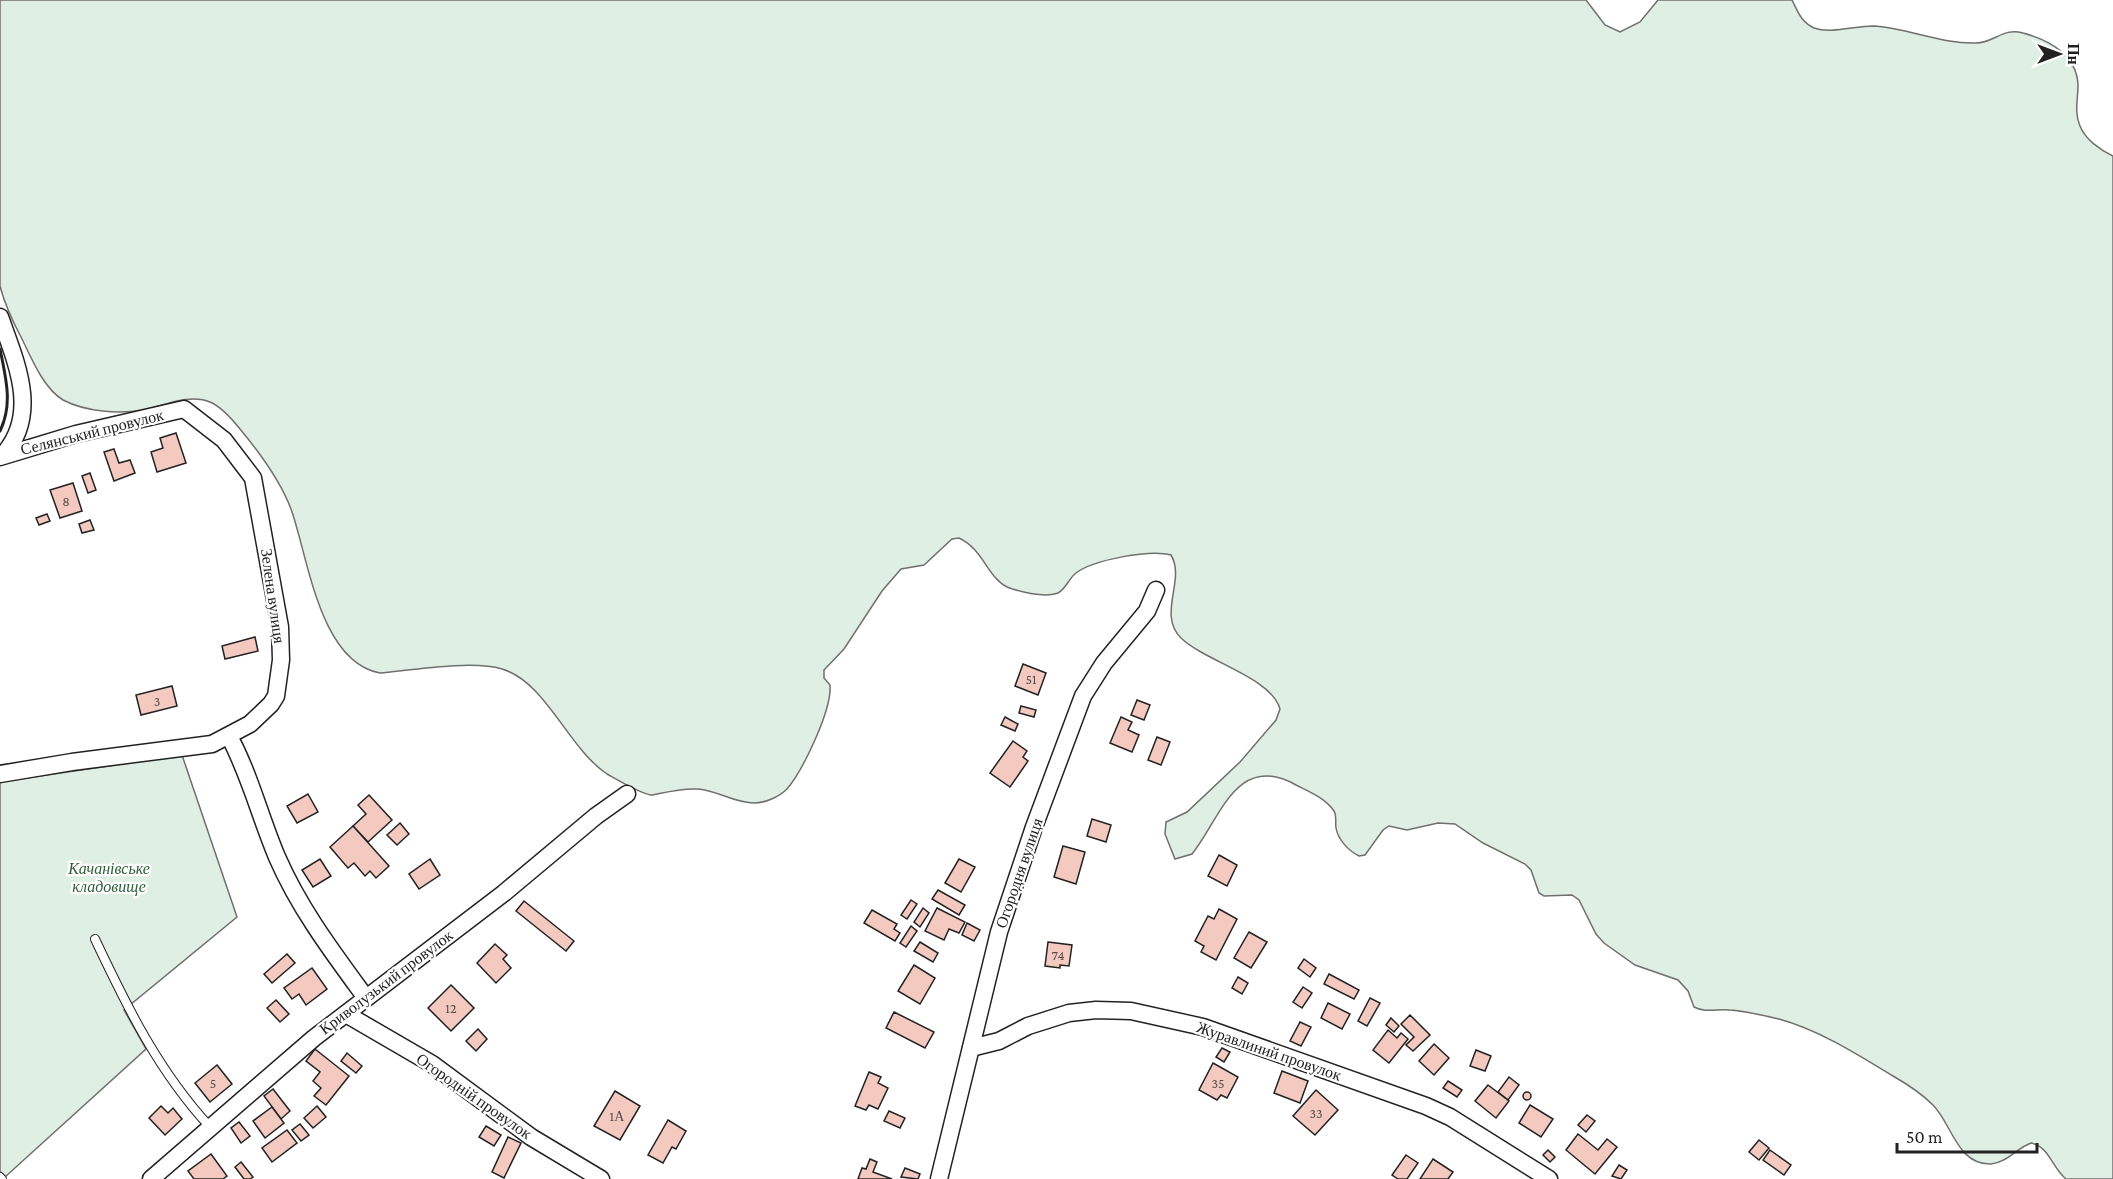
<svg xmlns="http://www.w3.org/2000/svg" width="2113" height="1179" font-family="'Crimson Pro',serif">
	<rect width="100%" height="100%" fill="#fff"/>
	<g fill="#e0efe3" stroke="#6f6f6f" stroke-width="1.5">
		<path d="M0 0H1586L1605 25 1620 32 1640 22 1658 0H1792C1798 12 1801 22 1814 28 1831 34 1854 26 1873 26 1908 28 1941 44 1976 43 1994 43 2003 27 2023 33 2049 40 2077 55 2078 85 2078 99 2074 113 2080 126 2085 139 2100 150 2113 156V1179H2066C2052 1168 2049 1146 2031 1143 2017 1148 2006 1163 1991 1164 1957 1165 1952 1124 1933 1105 1921 1093 1907 1084 1893 1076 1857 1054 1819 1030 1779 1019 1762 1015 1746 1011 1729 1010 1717 1009 1705 1013 1694 1007L1688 991 1678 980 1635 965 1604 943 1596 934 1579 900 1572 895 1544 896 1539 893 1531 870 1525 864 1483 843 1455 824 1438 823 1407 830 1389 826 1383 830 1365 855 1359 856C1349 851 1338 840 1336 828 1335 822 1337 816 1334 811 1325 798 1308 791 1296 785 1236 751 1220 820 1192 854L1175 859 1165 834 1166 822 1187 812 1240 762 1276 720 1280 709C1271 677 1206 662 1181 638 1157 614 1186 580 1171 555 1150 549 1093 560 1076 573 1069 578 1066 589 1058 593 1044 598 1020 592 1007 587 988 578 983 549 959 538L952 539 924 565 901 569 882 591 844 649 824 670V678L830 685C832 710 803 770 787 789 779 797 765 803 754 803 734 803 717 790 697 789 681 788 667 792 653 795 644 796 616 779 607 774 568 748 546 682 502 669 473 660 412 670 380 673 319 662 308 556 291 509 280 480 260 453 240 429 232 419 222 407 210 402 190 393 163 406 143 410 119 414 86 412 63 400 43 388 31 357 21 337 13 322 4 302 0 286 0 266 0 227 0 204 0 136 0 68 0 0Z"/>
		<polygon points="182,755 237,917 124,1010 146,1049 5,1177 0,1171 0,782"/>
	</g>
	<g fill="#f3c9c0" stroke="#222" stroke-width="1.5">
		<polygon points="176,433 186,463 157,472 151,452 163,448 160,438"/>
		<polygon points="114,449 119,463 130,460 135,473 114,481 104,452"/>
		<polygon points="90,473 96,490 88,493 82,476"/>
		<polygon points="73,483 82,511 60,518 50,490"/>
		<polygon points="47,514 50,521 39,525 36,518"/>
		<polygon points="90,520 94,530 82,533 79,524"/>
		<polygon points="255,637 258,651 225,659 222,646"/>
		<polygon points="1023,664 1046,673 1038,695 1015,686"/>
		<polygon points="172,686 177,706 141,715 136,695"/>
		<polygon points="1137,700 1150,705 1144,720 1131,715"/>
		<polygon points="1021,706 1036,710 1034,717 1019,713"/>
		<polygon points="1005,717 1018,724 1015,731 1001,725"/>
		<polygon points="1121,717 1132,722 1128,730 1139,735 1132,752 1110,743"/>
		<polygon points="1157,737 1170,742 1161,765 1148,760"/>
		<polygon points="1013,741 1027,751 1023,757 1028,761 1010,787 990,773"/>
		<polygon points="308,794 318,812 297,823 287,806"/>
		<polygon points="369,795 392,820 368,842 353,826 366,814 358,805"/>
		<polygon points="1092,819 1111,825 1106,842 1087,836"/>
		<polygon points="400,823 409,834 397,845 387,835"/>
		<polygon points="353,826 389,866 376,878 370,871 365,876 354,863 348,868 330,847"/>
		<polygon points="1063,846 1085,852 1076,884 1054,877"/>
		<polygon points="1219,855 1237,865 1227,886 1208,876"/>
		<polygon points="320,859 331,876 313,887 302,870"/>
		<polygon points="430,859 440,875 419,889 409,874"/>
		<polygon points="959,859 975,867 961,892 945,883"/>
		<polygon points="938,890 965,905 959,915 932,899"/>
		<polygon points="911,900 917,904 907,919 901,915"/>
		<polygon points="524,901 574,941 566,951 516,911"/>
		<polygon points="923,908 929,913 920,927 914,922"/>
		<polygon points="937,908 965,922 959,933 949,929 944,940 925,931"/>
		<polygon points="1219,909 1237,919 1216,960 1201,952 1204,946 1195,941 1208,916 1214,919"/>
		<polygon points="872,910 897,924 894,929 900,933 895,941 864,923"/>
		<polygon points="967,923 980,930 974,941 962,935"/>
		<polygon points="911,926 917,931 906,947 900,943"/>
		<polygon points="1249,932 1267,942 1251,968 1234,958"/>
		<polygon points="920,942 938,953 933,962 914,951"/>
		<polygon points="1048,942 1072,945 1069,966 1060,965 1060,968 1045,966"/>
		<polygon points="495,944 507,955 503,959 511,968 496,983 477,963"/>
		<polygon points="287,954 295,963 272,983 264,974"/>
		<polygon points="1304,959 1316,968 1310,977 1298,968"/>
		<polygon points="914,965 935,978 920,1004 898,991"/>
		<polygon points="312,968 327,989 306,1005 299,994 292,999 284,988"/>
		<polygon points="1329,974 1359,990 1354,999 1324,984"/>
		<polygon points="1238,977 1248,983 1242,994 1232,988"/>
		<polygon points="451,985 474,1008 451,1031 428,1008"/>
		<polygon points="1303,987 1312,993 1302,1008 1293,1002"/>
		<polygon points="1370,998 1380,1003 1367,1026 1358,1021"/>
		<polygon points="276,1000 289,1014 280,1022 267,1008"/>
		<polygon points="1328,1003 1350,1014 1342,1029 1321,1018"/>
		<polygon points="894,1012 934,1032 925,1048 886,1028"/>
		<polygon points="1410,1015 1430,1035 1413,1051 1406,1045 1414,1037 1401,1024"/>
		<polygon points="1391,1018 1399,1026 1394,1032 1386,1025"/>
		<polygon points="1300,1022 1311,1027 1301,1046 1290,1041"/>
		<polygon points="478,1029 487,1039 476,1051 466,1041"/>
		<polygon points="1388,1030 1397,1038 1401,1033 1408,1039 1389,1063 1373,1050"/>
		<polygon points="1434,1044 1449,1058 1434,1075 1419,1061"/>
		<polygon points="1222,1048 1230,1052 1224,1062 1216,1057"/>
		<polygon points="315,1049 349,1076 326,1105 314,1096 321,1088 313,1081 320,1072 306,1061"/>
		<polygon points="1476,1050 1491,1056 1485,1071 1470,1066"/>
		<polygon points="347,1053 362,1066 356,1073 341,1061"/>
		<polygon points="1213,1063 1238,1077 1227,1098 1221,1095 1217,1100 1199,1090"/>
		<polygon points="217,1065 232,1084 210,1102 195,1083"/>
		<polygon points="1282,1071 1308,1081 1300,1103 1274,1093"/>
		<polygon points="869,1072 881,1077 878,1083 888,1088 878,1109 869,1105 866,1110 855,1106"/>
		<polygon points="1509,1077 1519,1085 1508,1100 1498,1092"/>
		<polygon points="1448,1081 1462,1090 1457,1097 1443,1088"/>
		<polygon points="1488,1085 1509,1101 1496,1118 1475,1101"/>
		<polygon points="273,1089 290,1111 281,1119 264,1096"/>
		<polygon points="1316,1090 1338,1110 1315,1135 1293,1116"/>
		<polygon points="615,1091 640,1106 620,1140 594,1126"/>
		<circle cx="1527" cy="1096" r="4"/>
		<polygon points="1530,1105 1553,1119 1541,1137 1519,1123"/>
		<polygon points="161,1106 168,1113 173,1108 182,1119 165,1135 149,1118"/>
		<polygon points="317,1106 326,1117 313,1128 304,1118"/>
		<polygon points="272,1107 284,1123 265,1138 253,1121"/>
		<polygon points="889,1111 905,1118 900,1128 884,1121"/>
		<polygon points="1587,1115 1595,1121 1586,1132 1578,1125"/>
		<polygon points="668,1120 686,1131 676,1149 672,1147 663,1163 648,1155"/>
		<polygon points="239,1122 250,1136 241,1143 231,1128"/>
		<polygon points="300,1124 309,1135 301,1141 292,1130"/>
		<polygon points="486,1126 501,1135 494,1146 479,1137"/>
		<polygon points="287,1130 297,1143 272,1162 262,1148"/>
		<polygon points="1578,1134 1598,1150 1607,1139 1617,1147 1595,1174 1566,1150"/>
		<polygon points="508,1137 521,1143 504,1178 492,1172"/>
		<polygon points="1759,1140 1769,1148 1759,1160 1749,1152"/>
		<polygon points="1548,1150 1555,1157 1550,1162 1543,1155"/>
		<polygon points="1770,1150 1791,1165 1784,1175 1763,1160"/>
		<polygon points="211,1154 227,1176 223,1179 194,1179 188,1171"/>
		<polygon points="1406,1155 1418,1163 1407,1179 1398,1179 1392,1175"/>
		<polygon points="870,1159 877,1162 873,1172 892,1179 858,1179 862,1168 866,1169"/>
		<polygon points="1433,1159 1453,1172 1448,1179 1420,1179"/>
		<polygon points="241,1162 253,1177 250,1179 244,1179 235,1167"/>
		<polygon points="1619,1165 1627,1170 1621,1179 1612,1176"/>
		<polygon points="905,1168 920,1174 918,1179 901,1177"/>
	</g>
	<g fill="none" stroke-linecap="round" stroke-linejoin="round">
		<g stroke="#222" stroke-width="10">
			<g id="lane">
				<path d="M95 939C127 1007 159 1072 210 1127"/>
				<polyline points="0,1177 2,1179"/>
			</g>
		</g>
		<g stroke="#222" stroke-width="19">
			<g id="street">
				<path d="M0 317C16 362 40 414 3 455"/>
				<polyline points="0,457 76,434 184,409 224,440 253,478 280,627 281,660 276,696 271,704 250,724 212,744 72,762 0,774"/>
				<path d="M229 736C250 775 260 817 277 857 299 908 333 953 366 998"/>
				<polyline points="346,1014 432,1064 531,1137 601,1179"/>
				<polyline points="971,1048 999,1041 1028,1026 1069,1013 1096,1010 1131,1011 1203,1027 1426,1106 1450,1117 1549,1179"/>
				<polyline points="151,1179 314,1038 504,893 596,816 627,794"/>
				<polyline points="939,1179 999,932 1034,827 1083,696 1104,663 1147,611 1156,590"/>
			</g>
		</g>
		<use href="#lane" stroke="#fff" stroke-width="8"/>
		<use href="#street" stroke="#fff" stroke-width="16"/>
		<path stroke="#222" stroke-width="3" d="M0 349C6 379 13 404 0 431"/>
	</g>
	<g text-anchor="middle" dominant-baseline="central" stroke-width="4.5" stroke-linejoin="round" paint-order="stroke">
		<g font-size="14" fill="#564c4a">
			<text x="66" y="501">8</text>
			<text x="1031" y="679">51</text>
			<text x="157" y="701">3</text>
			<text x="1058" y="955">74</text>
			<text x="451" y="1008">12</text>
			<text x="213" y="1083">5</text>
			<text x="1218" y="1083">35</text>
			<text x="1316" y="1113">33</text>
			<text x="617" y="1116">1А</text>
		</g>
		<g font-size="16" fill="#222" stroke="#fff">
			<text transform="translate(92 432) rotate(-14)">Селянський провулок</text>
			<text transform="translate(273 596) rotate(82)">Зелена вулиця</text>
			<text transform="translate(1019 873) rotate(-71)">Огородня вулиця</text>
			<text transform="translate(386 982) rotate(-37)">Криволузький провулок</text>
			<text transform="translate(1269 1051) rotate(19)">Журавлиний провулок</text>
			<text transform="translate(474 1096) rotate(35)">Огородній провулок</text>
		</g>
		<g font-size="16" font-style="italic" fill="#2f5e38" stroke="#fff">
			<text x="109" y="868">Качанівське<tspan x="109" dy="18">кладовище</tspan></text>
		</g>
	</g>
	<g transform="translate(2059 54) rotate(90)" stroke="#ffffff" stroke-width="4.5" paint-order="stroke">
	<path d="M0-4.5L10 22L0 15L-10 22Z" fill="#222222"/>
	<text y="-9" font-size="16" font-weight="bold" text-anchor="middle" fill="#222222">Пн</text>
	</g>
	<path d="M1897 1143v9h140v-9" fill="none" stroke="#222222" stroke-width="3"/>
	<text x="1906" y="1143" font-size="18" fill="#222222" stroke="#ffffff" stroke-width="4.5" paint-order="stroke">50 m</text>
</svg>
